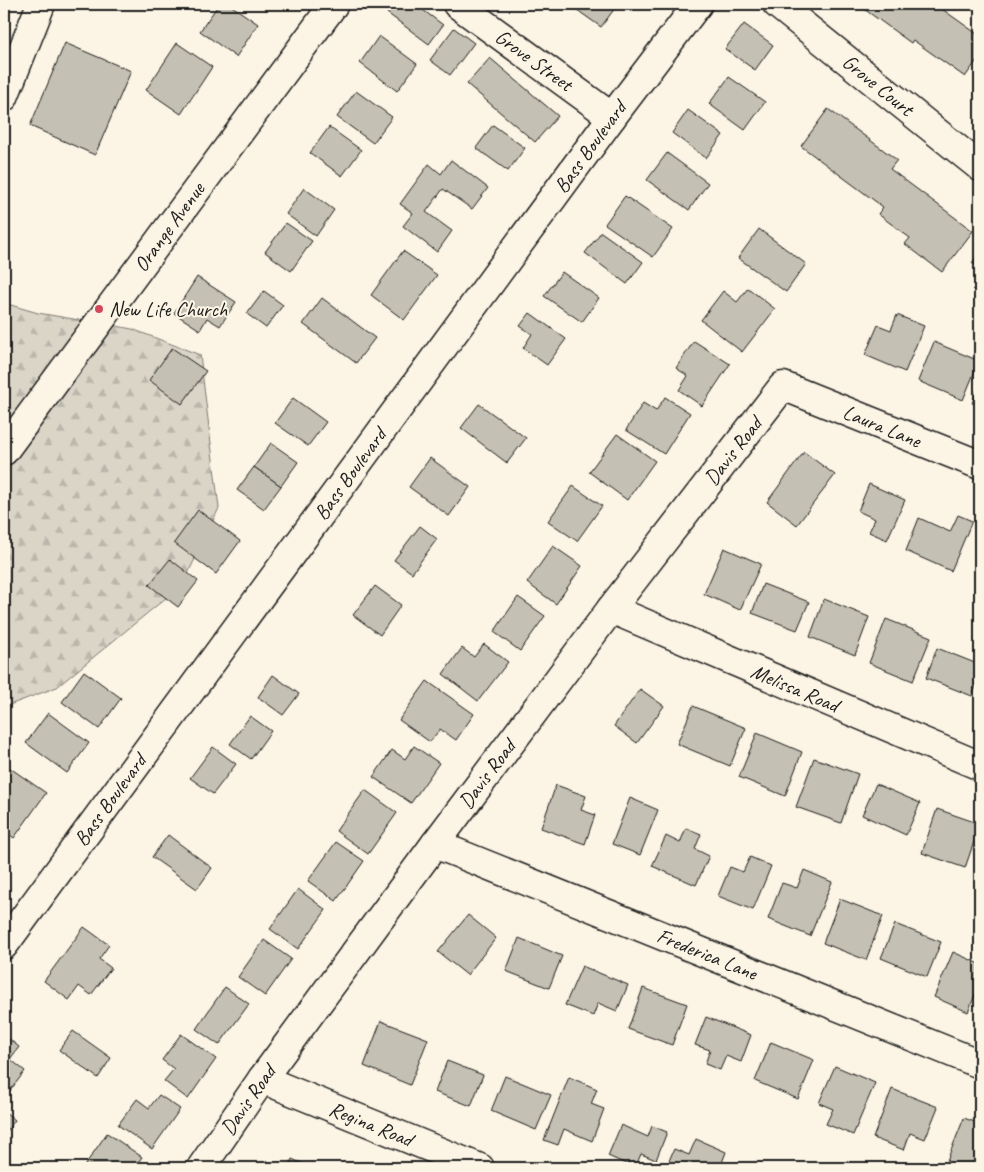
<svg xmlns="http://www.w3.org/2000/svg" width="984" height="1172" font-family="Caveat,sans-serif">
	<defs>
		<pattern id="forest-firs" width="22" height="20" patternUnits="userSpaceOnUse" patternTransform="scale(1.25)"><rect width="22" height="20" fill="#dbd5c8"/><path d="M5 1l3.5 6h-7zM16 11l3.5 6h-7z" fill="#bbb6ab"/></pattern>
	</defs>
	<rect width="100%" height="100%" fill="#fcf5e5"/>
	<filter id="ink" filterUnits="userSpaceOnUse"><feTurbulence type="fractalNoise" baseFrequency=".02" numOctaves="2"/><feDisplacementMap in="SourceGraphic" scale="10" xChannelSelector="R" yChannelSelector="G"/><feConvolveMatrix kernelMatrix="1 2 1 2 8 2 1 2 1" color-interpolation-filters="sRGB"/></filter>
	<g filter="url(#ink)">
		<g fill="url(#forest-firs)" stroke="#7c7872">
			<polygon points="4,303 38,313 85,321 4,432"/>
			<polygon points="111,325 132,329 200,355 219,508 183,584 57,687 4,707 4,471"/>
		</g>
		<g fill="#c4c0b3" stroke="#1c1c1c">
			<polygon points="219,4 229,4 258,24 236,57 200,31"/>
			<polygon points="394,4 415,4 443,25 429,44 387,13"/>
			<polygon points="571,4 618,4 601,27 570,5"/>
			<polygon points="868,4 935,4 980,36 980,56 965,77 913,40 911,43 864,9"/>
			<polygon points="744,24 773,45 755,70 725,49"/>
			<polygon points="454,28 474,43 450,75 430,60"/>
			<polygon points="379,36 417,64 397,91 360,63"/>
			<polygon points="65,43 131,71 95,155 30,126"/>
			<polygon points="177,43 212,67 181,114 146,90"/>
			<polygon points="490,58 558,116 535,142 467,84"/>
			<polygon points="729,77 765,102 745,130 709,104"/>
			<polygon points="356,91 392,117 373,143 337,117"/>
			<polygon points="828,109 897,160 890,169 973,231 942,272 905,244 910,238 878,214 883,207 801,146"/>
			<polygon points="688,110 723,135 706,158 672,133"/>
			<polygon points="493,125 525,148 508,171 476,148"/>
			<polygon points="329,127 361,150 342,176 310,153"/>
			<polygon points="667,153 708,183 689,210 647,180"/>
			<polygon points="451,160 488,188 472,209 443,189 426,212 452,231 437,252 403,226 413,213 400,204 429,164 441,174"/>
			<polygon points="304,188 334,210 316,236 286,214"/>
			<polygon points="625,196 673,229 653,257 605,224"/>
			<polygon points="286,223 312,241 291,271 265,252"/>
			<polygon points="759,229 806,264 786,292 738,258"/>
			<polygon points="601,232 643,262 627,284 585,253"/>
			<polygon points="403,251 437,275 404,320 371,295"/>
			<polygon points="980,252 980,268 972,263"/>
			<polygon points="562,272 599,298 582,322 544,296"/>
			<polygon points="197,277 236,302 220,326 207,318 200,330 174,313"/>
			<polygon points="748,288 775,309 742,352 701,320 723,291 737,302"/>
			<polygon points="264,291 283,305 266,328 247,314"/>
			<polygon points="322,298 375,338 356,363 303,324"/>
			<polygon points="530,313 566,339 547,365 523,348 532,334 520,326"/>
			<polygon points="897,315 924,326 905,372 865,355 878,325 891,330"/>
			<polygon points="694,341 730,364 702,406 679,390 688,376 676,368"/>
			<polygon points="934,342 979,361 963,400 918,381"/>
			<polygon points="172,348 206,371 182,404 149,380"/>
			<polygon points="980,384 980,406 972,403"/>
			<polygon points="665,397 690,413 664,454 626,430 643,403 656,411"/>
			<polygon points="293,398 326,422 308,446 275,423"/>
			<polygon points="479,404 526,438 507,463 461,428"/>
			<polygon points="617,434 655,461 627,500 589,472"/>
			<polygon points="271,443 298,462 281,486 254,467"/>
			<polygon points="804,452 835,475 797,525 767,502"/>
			<polygon points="430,458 470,487 449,516 409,487"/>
			<polygon points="254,467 281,486 264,509 237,490"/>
			<polygon points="869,484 905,500 887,540 869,532 875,519 858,511"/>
			<polygon points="573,486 602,506 577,541 548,521"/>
			<polygon points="198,510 240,541 216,574 174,543"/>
			<polygon points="958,515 972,521 951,571 906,551 919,518 950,532"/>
			<polygon points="420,526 437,539 412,573 394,560"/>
			<polygon points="980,540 980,555 975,552"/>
			<polygon points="553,546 582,566 556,604 527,583"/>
			<polygon points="724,548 761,564 740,610 704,594"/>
			<polygon points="170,559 198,581 178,607 149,585"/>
			<polygon points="763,584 809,602 797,630 752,613"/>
			<polygon points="375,586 401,605 380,635 353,615"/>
			<polygon points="518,597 545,616 520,651 494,632"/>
			<polygon points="824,599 869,617 855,655 810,637"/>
			<polygon points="886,619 931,637 913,681 869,663"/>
			<polygon points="484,644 508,662 478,701 443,674 462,648 474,657"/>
			<polygon points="937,648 980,665 980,676 972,696 926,678"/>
			<polygon points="84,671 121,698 99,729 62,702"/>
			<polygon points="273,675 299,694 283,715 258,697"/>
			<polygon points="427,681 474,714 456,740 440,729 430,742 399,720"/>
			<polygon points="640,689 664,706 637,743 614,726"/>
			<polygon points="693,706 746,728 730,766 677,744"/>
			<polygon points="48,713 89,743 67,773 26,743"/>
			<polygon points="250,716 271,731 251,759 230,744"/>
			<polygon points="757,733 802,752 785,796 739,777"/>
			<polygon points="414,746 439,763 411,803 373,777 392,750 405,759"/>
			<polygon points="213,747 236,764 213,794 190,778"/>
			<polygon points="814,758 858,774 841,823 796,807"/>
			<polygon points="10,768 46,793 14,838 4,830 4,777"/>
			<polygon points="876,784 920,803 906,835 862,815"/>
			<polygon points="556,785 586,796 581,810 595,815 585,844 541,828"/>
			<polygon points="365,790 397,813 368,854 336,831"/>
			<polygon points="630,798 658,810 640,855 612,844"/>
			<polygon points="937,809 980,824 965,868 922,853"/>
			<polygon points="686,828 701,834 695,849 709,856 696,885 652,866 666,836 680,843"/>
			<polygon points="168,835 212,868 197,889 152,857"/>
			<polygon points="336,842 364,861 336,901 308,881"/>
			<polygon points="750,857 771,866 753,910 718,896 730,867 743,872"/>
			<polygon points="804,870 832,882 810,936 768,919 782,883 797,888"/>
			<polygon points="298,889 326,910 298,949 270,929"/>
			<polygon points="840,899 883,916 866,960 823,943"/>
			<polygon points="468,915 496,938 467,975 438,952"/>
			<polygon points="895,924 941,942 927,977 881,958"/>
			<polygon points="84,927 109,945 99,959 111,968 91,995 79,986 69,1000 44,981"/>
			<polygon points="519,938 562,956 549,988 506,971"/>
			<polygon points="264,940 291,959 265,996 238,977"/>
			<polygon points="953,952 980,964 980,983 968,1012 934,997"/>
			<polygon points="582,966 628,985 617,1011 598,1003 593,1016 565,1005"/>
			<polygon points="225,987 249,1004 219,1045 196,1029"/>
			<polygon points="643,988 687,1004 672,1045 628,1029"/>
			<polygon points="706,1017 751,1035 741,1062 726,1056 720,1070 705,1064 710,1050 695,1045"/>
			<polygon points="381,1021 428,1039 410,1085 364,1066"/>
			<polygon points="73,1031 111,1058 98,1078 59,1050"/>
			<polygon points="181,1034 216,1059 188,1099 164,1081 174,1069 162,1060"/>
			<polygon points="4,1035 19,1047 10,1059 25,1071 6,1096 4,1094"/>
			<polygon points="771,1042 814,1060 798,1099 755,1081"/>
			<polygon points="447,1061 483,1075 471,1106 435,1092"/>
			<polygon points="835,1066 875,1083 853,1135 826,1124 833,1109 819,1103"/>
			<polygon points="505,1076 551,1095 536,1130 491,1111"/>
			<polygon points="569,1077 597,1089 591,1104 604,1109 592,1141 564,1129 558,1145 544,1140"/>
			<polygon points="892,1089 938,1107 925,1139 910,1133 904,1150 873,1138"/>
			<polygon points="159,1095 180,1109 152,1149 118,1125 137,1099 149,1108"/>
			<polygon points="4,1111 15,1120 4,1135"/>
			<polygon points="964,1118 980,1124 980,1168 944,1168"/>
			<polygon points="621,1125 648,1137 652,1126 667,1132 656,1160 641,1154 635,1168 608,1156"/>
			<polygon points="107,1133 142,1157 134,1168 83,1168"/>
			<polygon points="696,1139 726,1152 720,1168 666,1168 674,1149 689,1155"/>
			<polygon points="292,1159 310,1167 310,1168 288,1168"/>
		</g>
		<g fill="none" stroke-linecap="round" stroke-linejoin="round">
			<g stroke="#1c1c1c" stroke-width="31">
				<g id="minor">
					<polyline points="457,4 612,117"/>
					<polyline points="777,4 980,167"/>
					<polyline points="4,97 41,4"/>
					<polyline points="4,451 334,4"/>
					<polyline points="611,609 980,766"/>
					<polyline points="435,844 980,1064"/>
					<polyline points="4,945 612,117 698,4"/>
					<polyline points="262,1079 480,1168"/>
					<polyline points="201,1168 262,1079 435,844 611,609 783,386 980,465"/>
				</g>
			</g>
			<use href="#minor" stroke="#fcf5e5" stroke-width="28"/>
		</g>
	</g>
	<circle fill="#d1495b" stroke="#fcf5e5" stroke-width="2" cx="99" cy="309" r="5"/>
	<g text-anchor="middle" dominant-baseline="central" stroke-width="4" stroke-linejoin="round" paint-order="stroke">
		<g font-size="21" fill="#1c1c1c" stroke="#fcf5e5">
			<text transform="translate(534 60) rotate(36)">Grove Street</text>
			<text transform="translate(878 85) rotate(39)">Grove Court</text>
			<text transform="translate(590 147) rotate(-54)">Bass Boulevard</text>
			<text transform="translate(169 227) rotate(-54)">Orange Avenue</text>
			<text transform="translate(882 426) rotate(22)">Laura Lane</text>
			<text transform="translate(733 451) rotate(-52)">Davis Road</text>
			<text transform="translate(350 474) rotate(-54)">Bass Boulevard</text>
			<text transform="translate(795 688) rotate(23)">Melissa Road</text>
			<text transform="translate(487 774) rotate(-53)">Davis Road</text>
			<text transform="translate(110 800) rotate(-54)">Bass Boulevard</text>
			<text transform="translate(707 954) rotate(22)">Frederica Lane</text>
			<text transform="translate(248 1100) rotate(-55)">Davis Road</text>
			<text transform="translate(371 1124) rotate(22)">Regina Road</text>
		</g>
		<g font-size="21" fill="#1c1c1c" stroke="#fcf5e5" text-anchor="start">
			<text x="109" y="309">New Life Church</text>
		</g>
	</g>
	<rect width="984" height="1172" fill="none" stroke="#fcf5e5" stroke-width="20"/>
	<rect x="10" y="10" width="964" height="1152" fill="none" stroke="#1c1c1c" stroke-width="2" filter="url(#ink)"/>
</svg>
